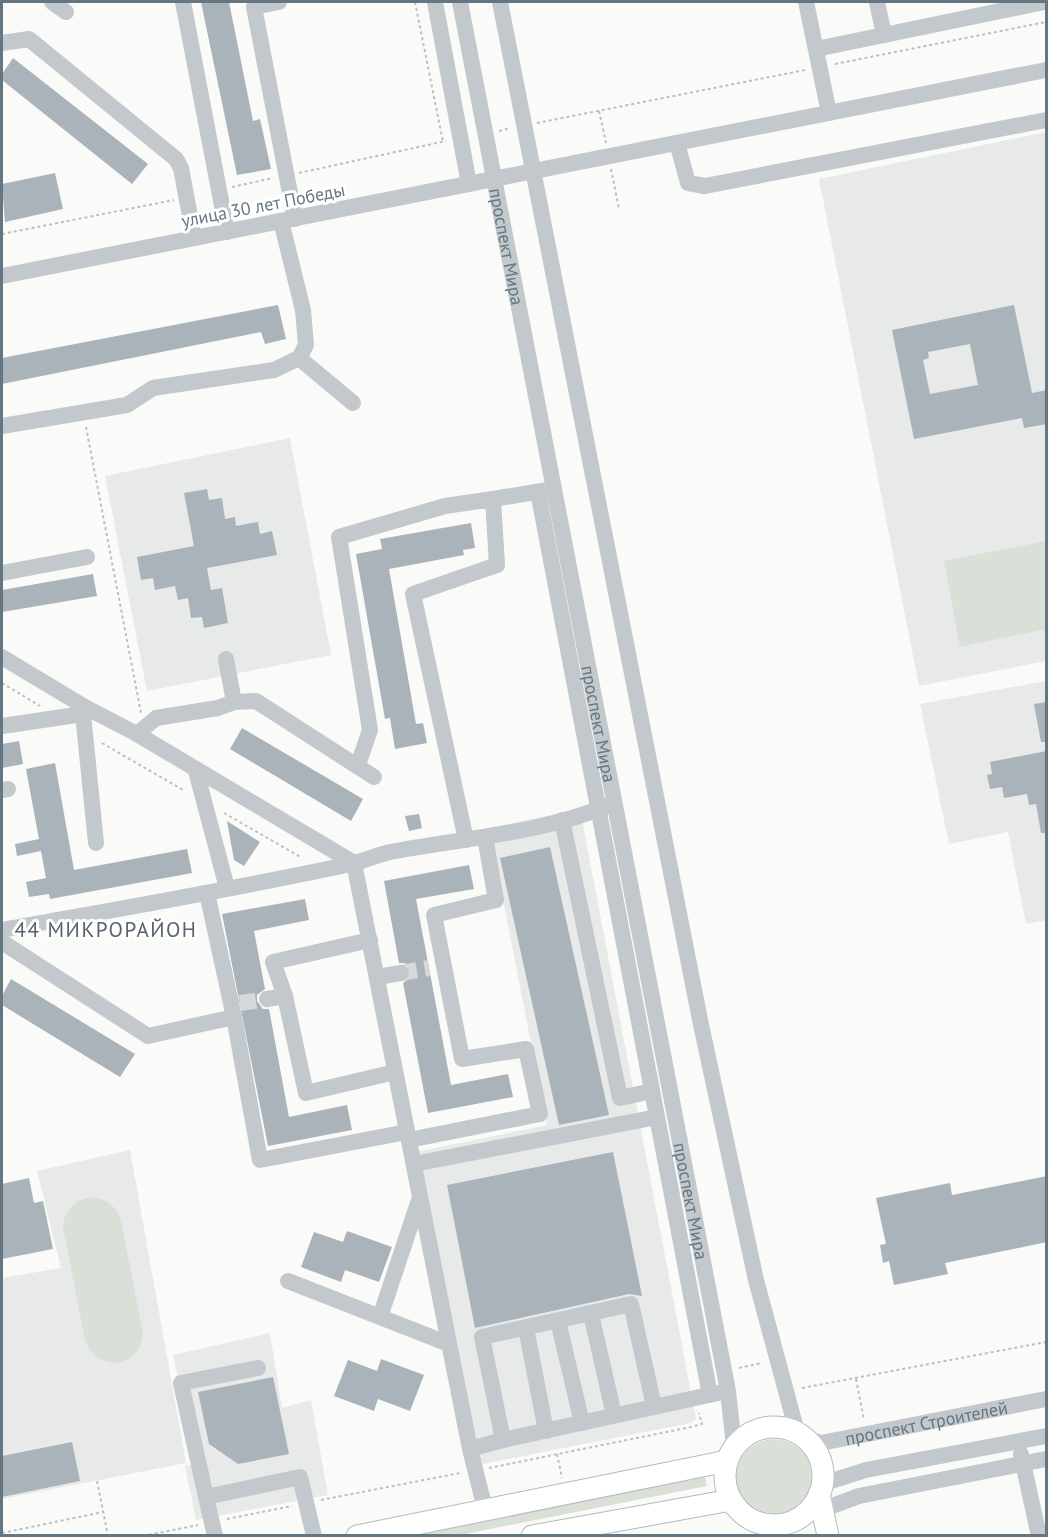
<svg xmlns="http://www.w3.org/2000/svg" width="1048" height="1537" font-family="'PT Sans',sans-serif">
	<rect width="100%" height="100%" fill="#fafaf8"/>
	<g fill="#e8e9e9">
		<polygon points="1046,132 1046,661 919,686 819,179"/>
		<polygon points="290,438 331,655 147,691 105,476"/>
		<polygon points="1046,681 1046,920 1026,924 1008,832 949,844 920,704"/>
		<polygon points="580,809 696,1419 691,1423 477,1465 416,1152 547,1125 489,828"/>
		<polygon points="130,1150 186,1463 2,1499 2,1278 61,1268 37,1171"/>
		<polygon points="270,1333 282,1408 311,1400 328,1495 196,1520 185,1466 196,1464 173,1355"/>
	</g>
	<g fill="#dadfd7">
		<polygon points="1046,541 1046,629 960,647 944,561"/>
		<path d="M86 1198C103 1196 116 1204 121 1221L143 1334C140 1369 96 1373 85 1340L63 1227C64 1212 72 1203 86 1198Z"/>
		<circle cx="774" cy="1477" r="38"/>
		<polygon points="705,1477 707,1486 460,1535 411,1536"/>
	</g>
	<g fill="#aab3b9" fill-rule="evenodd">
		<polygon points="201,2 229,2 253,121 260,119 271,169 237,175"/>
		<polygon points="13,58 148,164 132,184 2,80 2,74"/>
		<polygon points="55,173 63,209 5,222 2,184"/>
		<polygon points="278,305 286,339 265,344 261,332 2,384 2,358"/>
		<path d="M1014 305 1032 393 1047 390V424L1024 428 1022 418 914 439 892 330ZM970 344 978 385 930 394 923 360 929 358 928 352Z"/>
		<polygon points="207,489 209,500 222,498 225,519 235,517 236,526 258,522 260,534 272,531 277,555 207,568 211,590 222,588 228,623 204,628 202,617 191,618 188,598 178,600 175,586 155,590 153,578 141,580 137,557 194,546 184,493"/>
		<polygon points="471,523 475,548 463,550 464,555 389,569 416,724 423,723 427,743 395,749 390,718 385,719 356,554 382,549 380,539"/>
		<polygon points="93,574 97,596 2,612 2,590"/>
		<polygon points="1047,702 1047,742 1041,742 1034,704"/>
		<polygon points="242,728 363,799 351,821 230,749"/>
		<polygon points="19,741 23,764 2,768 2,744"/>
		<polygon points="1047,751 1047,833 1041,833 1036,804 1029,805 1027,794 1004,798 1002,787 990,789 987,775 992,774 990,762"/>
		<polygon points="55,763 74,870 187,849 192,873 50,899 49,894 29,897 26,882 46,878 41,851 17,856 15,844 39,839 26,769"/>
		<polygon points="419,814 422,828 409,831 405,816"/>
		<polygon points="227,821 260,842 244,866 234,860"/>
		<polygon points="550,847 609,1115 559,1125 500,858"/>
		<polygon points="469,865 474,889 416,899 429,968 451,1085 508,1074 513,1097 428,1113 403,983 411,977 411,971 405,963 399,963 384,881"/>
		<polygon points="305,899 309,920 254,931 265,989 257,995 257,1001 263,1009 269,1009 289,1117 347,1105 352,1130 268,1146 222,914"/>
		<polygon points="11,979 135,1054 120,1077 2,1005 2,996"/>
		<polygon points="613,1152 642,1296 629,1294 475,1328 447,1185"/>
		<polygon points="1047,1176 1047,1242 945,1263 948,1274 894,1285 889,1261 883,1263 880,1245 886,1244 876,1198 950,1183 952,1195"/>
		<polygon points="29,1178 34,1203 43,1201 53,1249 2,1259 2,1184"/>
		<polygon points="347,1231 392,1247 379,1282 345,1270 341,1282 301,1267 314,1232 343,1242"/>
		<polygon points="381,1359 424,1375 410,1411 378,1399 374,1411 334,1396 348,1360 377,1371"/>
		<polygon points="273,1377 289,1454 238,1464 209,1444 198,1392"/>
		<polygon points="72,1442 80,1481 2,1497 2,1456"/>
	</g>
	<g fill="none" stroke-linecap="round" stroke-linejoin="round">
		<g stroke="#d5d9db" stroke-width="16" stroke-dasharray="16 8" stroke-linecap="butt">
			<polyline points="401,973 429,968"/>
			<polyline points="240,1003 267,999"/>
		</g>
		<g stroke="#b5babe" stroke-width="23">
			<g id="major">
				<circle cx="774" cy="1476" r="49"/>
				<polyline points="819,1494 828,1536"/>
				<polyline points="357,1536 727,1461"/>
				<polyline points="532,1536 731,1500"/>
			</g>
		</g>
		<g stroke="#bbbfc2" stroke-width="2" stroke-dasharray="3 3" stroke-linecap="butt">
			<polyline points="415,2 443,142"/>
			<polyline points="835,64 1046,22"/>
			<polyline points="599,111 606,143"/>
			<polyline points="537,123 805,70"/>
			<polyline points="499,131 511,128"/>
			<polyline points="611,169 619,209"/>
			<polyline points="299,173 446,141"/>
			<polyline points="232,187 273,178"/>
			<polyline points="2,234 174,200"/>
			<polyline points="86,427 141,713"/>
			<polyline points="2,683 40,706"/>
			<polyline points="102,743 185,791"/>
			<polyline points="224,813 302,858"/>
			<polyline points="739,1368 762,1363"/>
			<polyline points="856,1379 864,1420"/>
			<polyline points="802,1388 1046,1342"/>
			<polyline points="557,1454 562,1478"/>
			<polyline points="489,1468 691,1427 702,1424 699,1413"/>
			<polyline points="97,1481 108,1536"/>
			<polyline points="321,1500 460,1473"/>
			<polyline points="227,1519 292,1506"/>
			<polyline points="2,1533 103,1512"/>
			<polyline points="143,1536 198,1525"/>
		</g>
		<g stroke="#c3c8cc" stroke-width="16">
			<polyline points="52,2 66,12"/>
			<polyline points="183,2 227,232"/>
			<polyline points="279,2 254,7 295,219"/>
			<polyline points="435,2 469,184"/>
			<path id="s1" d="M460 2 728 1391 734 1447"/>
			<polyline points="500,2 700,1020 756,1280 797,1432"/>
			<polyline points="806,2 829,113"/>
			<polyline points="877,2 884,35"/>
			<polyline points="2,43 29,39 176,159 181,168 194,238"/>
			<polyline points="816,49 1044,2"/>
			<polyline points="677,143 688,183 705,186 1046,120"/>
			<polyline points="2,276 1046,70"/>
			<polyline points="299,358 353,403"/>
			<polyline points="2,426 127,405 153,388 274,370 299,358 306,345 303,310 281,221"/>
			<polyline points="538,492 710,1395"/>
			<polyline points="493,499 548,490"/>
			<polyline points="2,573 87,557"/>
			<polyline points="2,657 85,707 137,734 354,863 470,1449 485,1509"/>
			<polyline points="226,659 234,702"/>
			<polyline points="2,726 83,714 96,843"/>
			<polyline points="137,734 156,718 218,708 234,702 256,701 374,777"/>
			<polyline points="353,763 360,759 370,730 339,537 445,506 493,499 497,565 413,594 466,840"/>
			<polyline points="196,771 227,888"/>
			<polyline points="2,790 8,789"/>
			<polyline points="562,820 620,1098 652,1091"/>
			<polyline points="207,893 234,1017 260,1160 407,1132"/>
			<path d="M2 930C118 909 235 889 351 864 364 861 377 855 390 852 463 838 540 834 609 805"/>
			<polyline points="370,940 273,962 285,996 306,1093 395,1072"/>
			<polyline points="2,942 148,1036 234,1017"/>
			<polyline points="377,977 401,973"/>
			<polyline points="267,999 285,996"/>
			<polyline points="409,1140 540,1114 526,1049 462,1059 434,915 496,900 485,837"/>
			<polyline points="414,1164 657,1117"/>
			<polyline points="288,1281 449,1344"/>
			<polyline points="591,1314 614,1415"/>
			<polyline points="380,1317 420,1197"/>
			<polyline points="558,1321 582,1423"/>
			<polyline points="526,1328 546,1431"/>
			<polyline points="654,1406 631,1304 482,1337 503,1440 718,1393"/>
			<path id="s2" d="M806 1438 821 1443 1046 1399"/>
			<polyline points="470,1449 503,1440"/>
			<polyline points="1021,1454 1039,1536"/>
			<polyline points="822,1484 866,1470 1046,1436"/>
			<polyline points="206,1497 181,1383 258,1368"/>
			<polyline points="824,1509 859,1496 1046,1459"/>
			<polyline points="215,1536 206,1497 300,1477 314,1536"/>
		</g>
		<use href="#major" stroke="#fff" stroke-width="21"/>
	</g>
	<g text-anchor="middle" dominant-baseline="central" stroke-width="6" stroke-linejoin="round" paint-order="stroke">
		<g font-size="18" fill="#657683" stroke="#fff">
			<text transform="translate(263 205) rotate(-11)">улица 30 лет Победы</text>
			<text stroke="none"><textPath href="#s1" startOffset="249">проспект Мира</textPath></text>
			<text stroke="none"><textPath href="#s1" startOffset="735">проспект Мира</textPath></text>
			<text stroke="none"><textPath href="#s1" startOffset="1221">проспект Мира</textPath></text>
			<text stroke="none"><textPath href="#s2" startOffset="123">проспект Строителей</textPath></text>
		</g>
		<g font-size="21" letter-spacing="1.5" fill="#57646e" stroke="#fff">
			<text x="106" y="929">44 МИКРОРАЙОН</text>
		</g>
	</g>
	<rect width="1048" height="1537" fill="none" stroke="#657683" stroke-width="6"/>
</svg>
